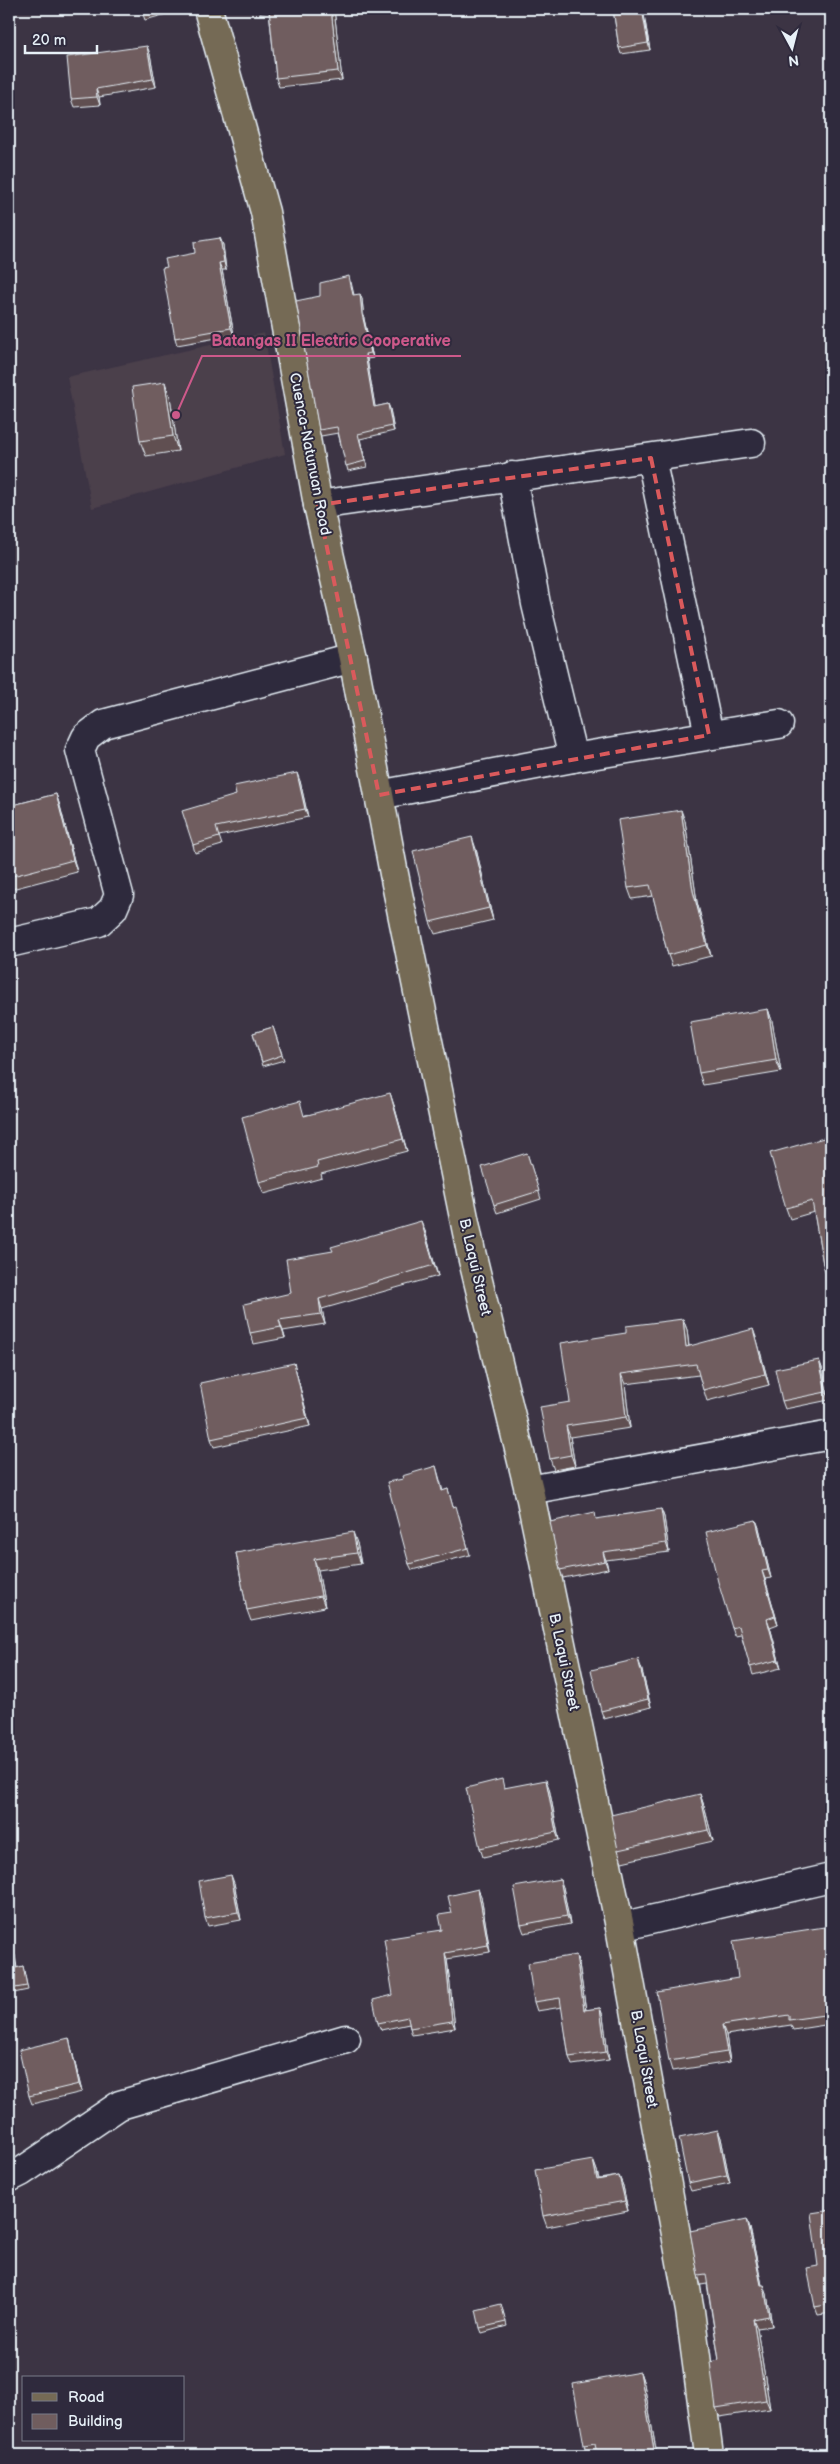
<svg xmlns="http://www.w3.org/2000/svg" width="840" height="2464" font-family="'Balsamiq Sans',sans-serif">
	<rect width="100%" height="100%" fill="#3c3444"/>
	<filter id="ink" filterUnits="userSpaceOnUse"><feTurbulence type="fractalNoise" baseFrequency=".02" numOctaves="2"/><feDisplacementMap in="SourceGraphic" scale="10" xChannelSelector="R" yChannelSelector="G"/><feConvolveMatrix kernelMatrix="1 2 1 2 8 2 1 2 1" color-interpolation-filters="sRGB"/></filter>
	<g filter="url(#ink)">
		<polygon fill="#4c404c" points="264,333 285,454 92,508 67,377"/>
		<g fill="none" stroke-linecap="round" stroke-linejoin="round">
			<g stroke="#e8f1f8" stroke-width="31">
				<g id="minor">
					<polyline points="651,458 709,735"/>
					<polyline points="512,476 536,604 573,758"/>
					<polyline points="318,505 751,443"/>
					<polyline points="379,795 573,758 779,724"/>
					<polyline points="9,943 99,922 113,909 119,895 80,750 86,737 103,724 353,658"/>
					<polyline points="529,1490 831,1435"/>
					<polyline points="620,1927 831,1878"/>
					<polyline points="9,2178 21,2172 120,2105 346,2039"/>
				</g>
			</g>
			<g stroke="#e8f1f8" stroke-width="31">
				<polyline id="major" points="208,9 265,212 318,505 353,658 394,874 471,1252 529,1490 620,1927 690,2311 709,2455"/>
			</g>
			<use href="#minor" stroke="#2f2a3d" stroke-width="28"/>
			<use href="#major" stroke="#756a55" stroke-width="28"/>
		</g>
		<g fill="#605051" stroke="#e8f1f8">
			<polygon points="141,9 177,9 177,11 145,20"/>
			<polygon points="258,9 334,9 342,80 279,87 276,78 269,11 260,13"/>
			<polygon points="613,9 643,9 650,50 621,54 619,48"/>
			<polygon points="150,54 156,87 99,97 100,105 74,107 71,99"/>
			<polygon points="220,238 223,245 226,270 222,270 234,335 177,345 175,338 167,267 195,253"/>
			<polygon points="351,282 354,295 362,299 364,319 373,358 367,359 375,407 388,404 390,409 394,431 360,439 367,467 348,471 338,433 321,436 319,430 320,296"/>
			<polygon points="170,397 178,451 146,456 140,441"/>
			<polygon points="300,781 308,817 219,836 222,845 195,853 193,845 236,795"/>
			<polygon points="56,794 60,806 77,872 12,889 9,879 9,806"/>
			<polygon points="685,821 697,902 711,956 672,966 668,955 653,896 632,899 628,888"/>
			<polygon points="476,849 493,920 435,934 430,922"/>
			<polygon points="9,911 12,926 9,927"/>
			<polygon points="768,1009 772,1021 781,1072 703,1085 699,1073"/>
			<polygon points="273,1027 284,1060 263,1066 253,1033"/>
			<polygon points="394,1105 407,1151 321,1174 322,1178 264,1194 259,1182 305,1115"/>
			<polygon points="831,1137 831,1274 826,1275 823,1264 814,1212 790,1219 786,1208"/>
			<polygon points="527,1153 541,1199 497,1213 494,1205"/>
			<polygon points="425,1231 438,1276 322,1309 325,1324 283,1331 285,1338 254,1344 250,1333 291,1293 333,1251"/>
			<polygon points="683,1319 687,1330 689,1346 757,1340 769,1385 707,1401 699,1375 625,1384 630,1428 570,1437 575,1466 554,1470 550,1459 570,1402 626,1333"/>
			<polygon points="819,1360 822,1368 829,1400 785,1409 782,1401"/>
			<polygon points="294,1363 296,1372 310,1426 214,1447 211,1439"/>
			<polygon points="436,1466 443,1491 448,1489 453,1507 458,1513 470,1555 412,1570 409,1564 403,1479"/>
			<polygon points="661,1509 664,1517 669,1552 606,1560 608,1569 563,1578 560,1570"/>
			<polygon points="756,1520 759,1528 771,1578 765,1579 778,1624 770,1627 781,1668 753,1675 741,1635 735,1636 732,1628"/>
			<polygon points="357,1543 361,1564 318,1570 325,1607 251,1621 247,1610 236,1553"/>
			<polygon points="641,1667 651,1707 604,1719 601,1711"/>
			<polygon points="505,1788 549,1788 559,1840 483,1857 480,1848"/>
			<polygon points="700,1794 704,1806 713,1841 622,1862 618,1850"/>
			<polygon points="234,1883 241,1920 208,1926 205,1918"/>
			<polygon points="563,1887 570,1924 524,1933 521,1925"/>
			<polygon points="481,1896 490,1952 447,1959 455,2028 412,2035 409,2024 381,2030 378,2023 393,1995 442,1930 452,1913"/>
			<polygon points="831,1926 831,2024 793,2030 791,2025 726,2035 730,2062 672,2071 669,2061 738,1978"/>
			<polygon points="9,1952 15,1955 17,1968 23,1966 28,1990 9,1994"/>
			<polygon points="576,1955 579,1964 586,2010 600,2008 603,2016 609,2060 572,2065 569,2057 562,2007 537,2011 534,2002"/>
			<polygon points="71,2047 82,2092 32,2104 29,2096"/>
			<polygon points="718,2130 721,2138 730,2183 691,2191 688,2183"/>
			<polygon points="593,2160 597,2171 599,2179 619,2176 623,2186 628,2211 547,2227 543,2216"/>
			<polygon points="831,2210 831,2313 818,2315 815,2307 818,2266"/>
			<polygon points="747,2219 750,2228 762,2285 767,2294 772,2326 757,2328 770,2409 720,2417 716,2408 719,2360 707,2284 701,2285 698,2275"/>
			<polygon points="501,2304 507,2326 482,2333 480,2328"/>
			<polygon points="640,2372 644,2384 657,2455 587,2455 584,2445"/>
		</g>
		<g fill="#4e4142" stroke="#e8f1f8">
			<polygon points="331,9 334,9 342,80 338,71"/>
			<polygon points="642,9 643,9 650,50 648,43"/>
			<polygon points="147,46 150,54 156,87 153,79"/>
			<polygon points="96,89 99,97 100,105 97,97"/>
			<polygon points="220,238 223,245 226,270 224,262"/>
			<polygon points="219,263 222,270 234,335 231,328"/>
			<polygon points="360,294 362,299 364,319 373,358 362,314"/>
			<polygon points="365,354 367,359 376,412 374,407"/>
			<polygon points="165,382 170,397 178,451 173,436"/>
			<polygon points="388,404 390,409 394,431 392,426"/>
			<polygon points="297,773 300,781 308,817 305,809"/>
			<polygon points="56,794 60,806 77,872 73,860"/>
			<polygon points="681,810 685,821 697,902 711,956 707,945 693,891"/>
			<polygon points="472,837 476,849 493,920 489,908"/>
			<polygon points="9,911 12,926 9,917"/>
			<polygon points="768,1009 772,1021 781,1072 776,1060"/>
			<polygon points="390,1093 394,1105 407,1151 403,1139"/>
			<polygon points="421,1221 425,1231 438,1276 434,1265"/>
			<polygon points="319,1299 322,1309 325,1324 321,1314"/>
			<polygon points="683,1319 687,1330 690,1358 686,1347"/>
			<polygon points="279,1320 283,1331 285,1338 281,1327"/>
			<polygon points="753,1329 757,1340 769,1385 765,1374"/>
			<polygon points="819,1360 822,1368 829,1400 826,1392"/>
			<polygon points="294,1363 296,1372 310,1426 307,1418"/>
			<polygon points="621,1374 625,1384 630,1428 626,1417"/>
			<polygon points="566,1426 570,1437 575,1466 571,1455"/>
			<polygon points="661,1509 664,1517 669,1552 666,1543"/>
			<polygon points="756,1520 759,1528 771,1578 768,1570"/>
			<polygon points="353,1532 357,1543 361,1564 357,1553"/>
			<polygon points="603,1552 606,1560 608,1569 605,1561"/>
			<polygon points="314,1559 318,1570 325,1607 321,1596"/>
			<polygon points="762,1571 765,1579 778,1624 775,1616"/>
			<polygon points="767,1619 770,1627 781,1668 778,1660"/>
			<polygon points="638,1659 641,1667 651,1707 648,1699"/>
			<polygon points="546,1780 549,1788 559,1840 556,1832"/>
			<polygon points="700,1794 704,1806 713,1841 708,1830"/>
			<polygon points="231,1875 234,1883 241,1920 238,1912"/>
			<polygon points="560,1879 563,1887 570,1924 567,1916"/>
			<polygon points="478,1889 481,1896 490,1952 488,1945"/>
			<polygon points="445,1953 447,1959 455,2028 452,2021"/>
			<polygon points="576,1955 579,1964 587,2018 584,2010"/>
			<polygon points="600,2008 603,2016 609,2060 606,2052"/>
			<polygon points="722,2025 726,2035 730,2062 727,2052"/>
			<polygon points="69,2038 71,2047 82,2092 79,2084"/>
			<polygon points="718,2130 721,2138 730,2183 727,2175"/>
			<polygon points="593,2160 597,2171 600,2191 597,2180"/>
			<polygon points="619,2176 623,2186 628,2211 625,2201"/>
			<polygon points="747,2219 750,2228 764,2295 761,2285"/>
			<polygon points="764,2285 767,2294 772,2326 769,2316"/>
			<polygon points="753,2319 757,2328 770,2409 766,2400"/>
			<polygon points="640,2372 644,2384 657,2455 655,2455"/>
		</g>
		<g fill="#705d5e" stroke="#e8f1f8">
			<polygon points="141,9 155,9 142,12"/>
			<polygon points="269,9 331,9 338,71 276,78"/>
			<polygon points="613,9 642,9 648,43 619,48"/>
			<polygon points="147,46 153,79 96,89 97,97 71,99 67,57"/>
			<polygon points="220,238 224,262 219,263 231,328 175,338 162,268 167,267 165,259 195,253 194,242"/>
			<polygon points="349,276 353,295 360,294 362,314 371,353 365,354 374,407 388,404 392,426 358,434 365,461 346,466 337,427 319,430 296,301 320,296 320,283"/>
			<polygon points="165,382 173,436 140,441 132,387"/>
			<polygon points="297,773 305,809 216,827 219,837 193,845 182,811 236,795 234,786"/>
			<polygon points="56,794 73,860 9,877 9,806"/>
			<polygon points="681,810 693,891 707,945 668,955 650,885 628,888 618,820"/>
			<polygon points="472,837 489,908 430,922 413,851"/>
			<polygon points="768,1009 776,1060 699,1073 690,1022"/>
			<polygon points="273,1027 282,1055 262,1062 253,1033"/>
			<polygon points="390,1093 403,1139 317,1162 318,1167 259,1182 242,1117 300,1101 304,1116"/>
			<polygon points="831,1136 831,1263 823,1264 812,1201 786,1208 770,1153"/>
			<polygon points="527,1153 539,1191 494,1205 482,1167"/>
			<polygon points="421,1221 434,1265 319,1299 321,1314 279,1320 281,1327 250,1333 244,1304 291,1293 286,1259 333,1251 331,1247"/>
			<polygon points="683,1319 686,1347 753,1329 765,1374 703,1390 696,1364 621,1374 626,1417 566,1426 571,1455 550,1459 540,1407 570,1402 561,1343 626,1333 626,1326"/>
			<polygon points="819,1360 826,1392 782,1401 775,1369"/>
			<polygon points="294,1363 307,1418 211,1439 200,1383"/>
			<polygon points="436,1466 442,1491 448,1489 453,1507 456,1506 468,1548 409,1564 387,1482 403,1479 402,1476"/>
			<polygon points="661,1509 666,1543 603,1552 605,1561 560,1570 550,1522 595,1512 596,1519"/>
			<polygon points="756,1520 768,1570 762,1571 775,1616 767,1619 778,1660 750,1667 739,1626 732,1628 718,1582 706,1532"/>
			<polygon points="353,1532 357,1553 314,1559 321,1596 247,1610 236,1553"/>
			<polygon points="638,1659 648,1699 601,1711 591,1670"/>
			<polygon points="502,1779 504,1788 546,1780 556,1832 480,1848 466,1788"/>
			<polygon points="700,1794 708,1830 618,1850 611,1815"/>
			<polygon points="831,1819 831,1848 828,1820"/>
			<polygon points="231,1875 238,1912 205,1918 199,1881"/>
			<polygon points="560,1879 567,1916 521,1925 514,1887"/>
			<polygon points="478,1889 488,1945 445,1953 452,2021 410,2028 408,2017 378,2023 373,2000 393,1995 384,1939 442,1930 439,1915 452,1913 448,1896"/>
			<polygon points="831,1926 831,2014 789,2020 789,2015 722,2025 727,2052 669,2061 657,1992 738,1978 733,1941"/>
			<polygon points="14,1951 16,1968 23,1966 27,1986 9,1989 9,1952"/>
			<polygon points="576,1955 584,2010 600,2008 606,2052 569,2057 560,1998 534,2002 528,1963"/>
			<polygon points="69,2038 79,2084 29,2096 19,2050"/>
			<polygon points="718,2130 727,2175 688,2183 679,2138"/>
			<polygon points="593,2160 597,2180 619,2176 625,2201 543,2216 535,2170"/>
			<polygon points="831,2210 831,2304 815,2307 807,2268 818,2266 811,2213"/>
			<polygon points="747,2219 761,2285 764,2285 769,2316 753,2319 766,2400 716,2408 710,2362 719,2360 706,2274 698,2275 690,2231"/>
			<polygon points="501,2304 506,2322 480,2328 476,2310"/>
			<polygon points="640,2372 655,2455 597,2455 595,2443 584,2445 573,2384"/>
		</g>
	</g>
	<path fill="none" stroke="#da5a5c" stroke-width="4" stroke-dasharray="10 6" stroke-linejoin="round" d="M651 458 709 735 379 795 318 505Z"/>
	<g text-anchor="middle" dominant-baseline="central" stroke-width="4" stroke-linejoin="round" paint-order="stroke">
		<g font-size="15" fill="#e8f1f8" stroke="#2f2a3d">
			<text transform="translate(310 454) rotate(79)">Cuenca-Natunuan Road</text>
			<text transform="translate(475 1267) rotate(77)">B. Laqui Street</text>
			<text transform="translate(564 1662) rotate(78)">B. Laqui Street</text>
			<text transform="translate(644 2059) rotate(80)">B. Laqui Street</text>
		</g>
	</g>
	<path fill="none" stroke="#cd598a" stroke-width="2" d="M176 415L202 356H461"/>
	<circle fill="#cd598a" stroke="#2f2a3d" stroke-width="2" cx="176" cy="415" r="5"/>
	<g font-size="16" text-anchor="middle" font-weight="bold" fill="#cd598a" stroke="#2f2a3d" stroke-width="4" stroke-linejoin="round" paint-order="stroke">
		<text x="331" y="346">Batangas II Electric Cooperative</text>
	</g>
	<rect width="840" height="2464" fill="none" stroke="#2f2a3d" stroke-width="30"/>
	<rect x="15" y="15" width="810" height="2434" fill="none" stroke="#e8f1f8" stroke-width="2" filter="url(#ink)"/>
	<rect x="22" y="2376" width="162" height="65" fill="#2f2a3d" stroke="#797a88"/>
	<rect x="32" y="2393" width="25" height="8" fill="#756a55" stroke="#797a88"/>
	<text x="68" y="2402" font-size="15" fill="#e8f1f8">Road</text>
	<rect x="32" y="2414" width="25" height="15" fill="#705d5e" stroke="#797a88"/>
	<text x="68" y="2426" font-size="15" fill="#e8f1f8">Building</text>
	<g transform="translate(792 48) rotate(173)" stroke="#2f2a3d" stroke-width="4" paint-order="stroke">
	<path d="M0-4L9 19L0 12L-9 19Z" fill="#e8f1f8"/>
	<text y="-8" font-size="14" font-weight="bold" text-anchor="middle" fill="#e8f1f8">N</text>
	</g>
	<path d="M25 45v8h72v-8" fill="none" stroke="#e8f1f8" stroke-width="2.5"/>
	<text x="32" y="45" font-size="15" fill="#e8f1f8" stroke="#2f2a3d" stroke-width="4" paint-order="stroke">20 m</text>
</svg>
